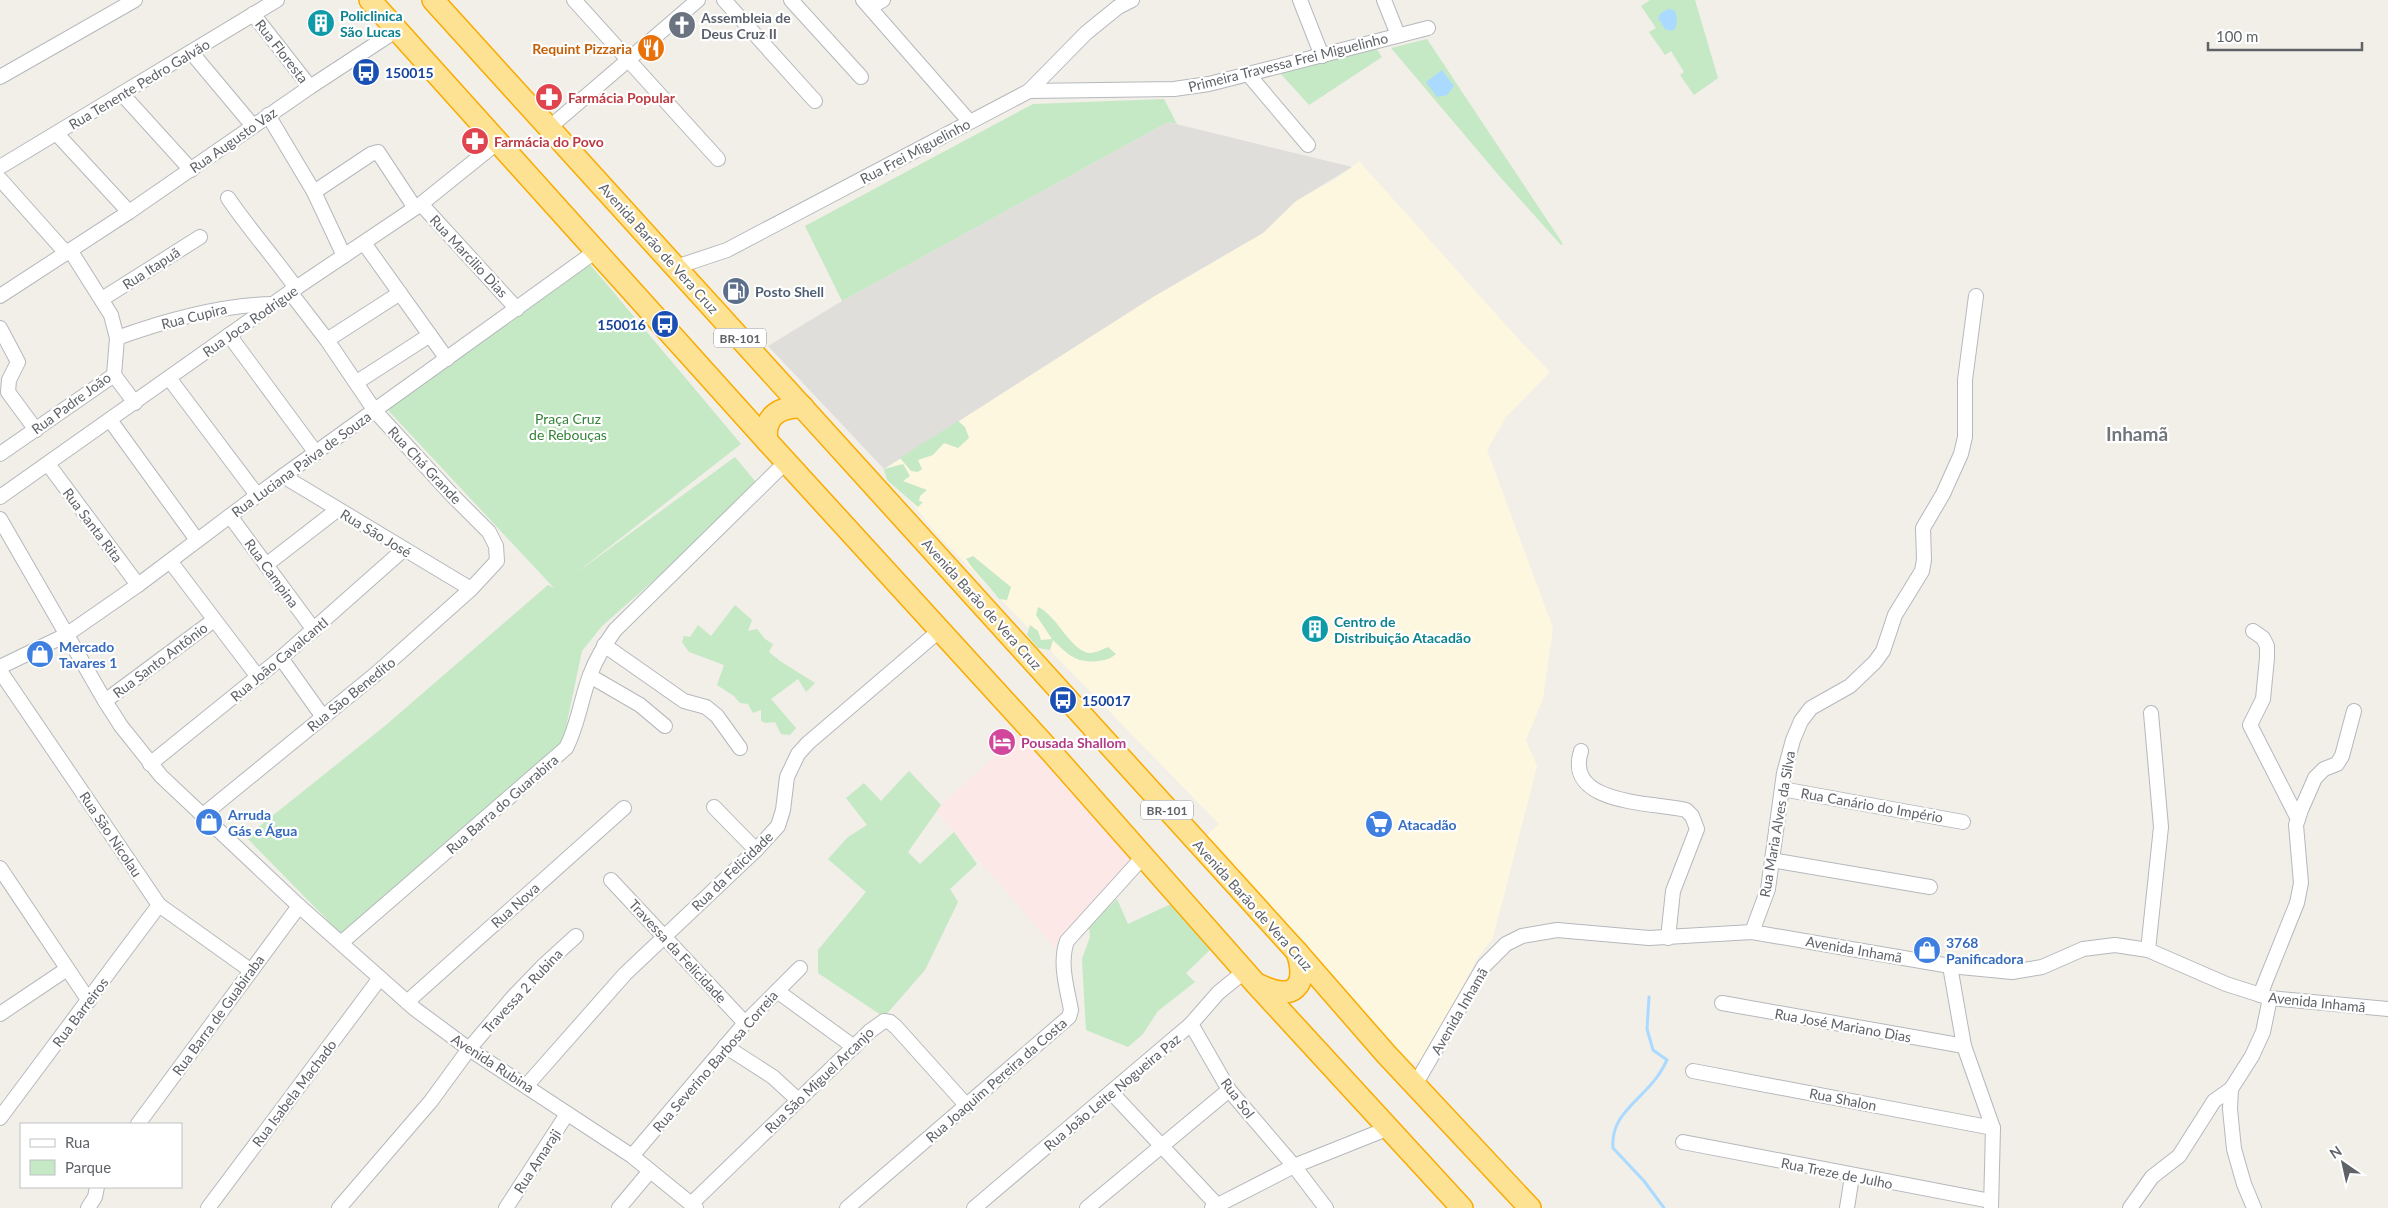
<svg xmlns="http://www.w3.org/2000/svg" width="2388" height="1208" font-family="Lato,sans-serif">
	<rect width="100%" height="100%" fill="#f1efe8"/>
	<polygon fill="#fef7e0" points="1359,161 1521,342 1550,372 1506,417 1487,450 1553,628 1543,699 1526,740 1537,766 1493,938 1477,959 1428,1053 1422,1060 1407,1065 1203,839 1219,824 937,534 884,469 1143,303 1263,233 1296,201 1337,178"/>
	<polygon fill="#e0deda" points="1168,122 1352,167 1296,201 1263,233 1153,297 884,469 768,346 842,301"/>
	<polygon fill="#fce8e6" points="1028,726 1142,856 1055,948 935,810"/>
	<g fill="#c5e8c5">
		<polygon points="1650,0 1695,0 1718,78 1694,95 1680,75 1684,72 1671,51 1665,55 1649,32 1656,28 1641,6"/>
		<polygon points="1427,39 1563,244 1561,245 1501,178 1391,48"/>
		<polygon points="1376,48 1382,57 1309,105 1280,73"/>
		<polygon points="1164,99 1177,124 1168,122 842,301 805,226 1033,104"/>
		<polygon points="588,262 741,444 576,573 735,457 760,487 602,626 582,651 563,741 344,937 246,837 386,725 548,585 554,588 385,407"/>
		<polygon points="958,421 965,427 969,438 958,448 944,443 933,455 918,460 922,469 918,472 911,471 900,458"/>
		<polygon points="903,464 910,476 903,481 927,490 920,496 919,501 923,502 918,507 887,480 884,469"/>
		<path d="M973 556 1011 587 1007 600 999 599C988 584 976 574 966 559Z"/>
		<polygon points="735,605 752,620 748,631 757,629 765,639 773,644 769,652 780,661 815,683 806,692 798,679 771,699 796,728 790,735 781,734 775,722 766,723 761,721 761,710 753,713 748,704 740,703 734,696 717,685 724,665 689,652 682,642 684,636 690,637 698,625 711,636"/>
		<path d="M1038 607C1057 615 1071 652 1090 653 1096 653 1103 649 1108 647L1116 654C1110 659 1106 660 1098 661 1077 664 1067 654 1053 640L1050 650 1038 648 1027 635 1030 625 1038 631 1041 640 1052 639 1036 615Z"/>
		<polygon points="909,771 941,805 908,852 920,864 954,832 977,864 950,889 958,902 925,970 884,1017 818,973 818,950 866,892 828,859 848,837 867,825 846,798 864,783 881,801"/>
		<polygon points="1117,899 1128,924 1171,904 1211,949 1186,973 1195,982 1158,1011 1143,1034 1128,1047 1086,1030 1082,959 1090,937 1089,926"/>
	</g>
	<g fill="#aadaff">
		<path d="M1668 9 1674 10C1677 15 1679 25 1673 31L1665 29 1658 18 1661 13Z"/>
		<polygon points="1442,70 1454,86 1447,95 1437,97 1426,82"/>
	</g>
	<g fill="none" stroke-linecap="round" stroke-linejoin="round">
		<path stroke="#aadaff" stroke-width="3" d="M1649 997 1647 1029 1653 1050 1667 1060C1664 1066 1661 1072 1657 1077 1640 1101 1610 1115 1613 1148L1644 1181 1664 1208"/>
		<g stroke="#b5b8bc" stroke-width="16">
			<g id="minor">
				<polyline points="574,0 718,159"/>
				<polyline points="724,0 815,101"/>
				<polyline points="791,0 861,77"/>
				<polyline points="863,0 969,121"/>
				<polyline points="1300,0 1322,56"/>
				<polyline points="1384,0 1398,35"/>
				<polyline points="870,7 883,0"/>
				<polyline points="253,14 310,87"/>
				<polyline points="191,52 253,126"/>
				<polyline points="1248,74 1308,145"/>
				<polyline points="0,77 135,0"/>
				<polyline points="1029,91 1174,89 1209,84 1428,28"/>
				<polyline points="122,94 191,170"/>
				<polyline points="268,115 314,192 344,256"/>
				<polyline points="550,127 698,0"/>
				<polyline points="57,134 129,212"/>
				<polyline points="0,167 277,0"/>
				<polyline points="0,179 66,253"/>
				<polyline points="314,192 371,154 378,152 415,208"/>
				<path d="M228 198C249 229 274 257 296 288"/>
				<polyline points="421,204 517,309"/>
				<polyline points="364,243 447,359"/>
				<polyline points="70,250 111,315 117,338 114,375"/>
				<polyline points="676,267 727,250 1029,91 1086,33 1118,7 1132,0"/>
				<polyline points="0,296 129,212 310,87 397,30"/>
				<polyline points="102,299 200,237"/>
				<polyline points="0,328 18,362 9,380 8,392 36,430"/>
				<polyline points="229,335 316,453"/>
				<path d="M117 338C167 320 220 305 273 304"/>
				<polyline points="327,340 400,293"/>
				<polyline points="114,375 135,403"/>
				<polyline points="169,378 257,495"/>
				<polyline points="357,382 430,335"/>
				<polyline points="110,420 197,540"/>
				<polyline points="0,454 114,375"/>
				<polyline points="48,464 138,585"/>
				<polyline points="283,476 471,589"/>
				<polyline points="0,497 290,292 421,204 498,142"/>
				<polyline points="230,516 314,630"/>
				<polyline points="0,519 105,701 121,726 161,776 299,906 415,1009 469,1049 632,1156 696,1208"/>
				<polyline points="170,561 258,677"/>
				<polyline points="266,565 337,510"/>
				<polyline points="2253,631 2263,638 2267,646 2267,658 2263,699 2250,725 2298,819"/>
				<polyline points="604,645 684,701 706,707 717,716 740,748"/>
				<polyline points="281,658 323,717"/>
				<polyline points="0,667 66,635 138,585 283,476 596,251"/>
				<polyline points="0,671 159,905 250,970"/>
				<polyline points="590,676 640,705 665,726"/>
				<polyline points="105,701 214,620"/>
				<path d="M1581 751C1564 805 1652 802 1686 810L1692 816 1697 829 1673 891 1668 938"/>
				<polyline points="150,764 281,658 403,550"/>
				<polyline points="1782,789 1963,822"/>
				<polyline points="714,807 756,850"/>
				<polyline points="203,815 377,673 471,589 497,561 496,546 489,532 451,494 375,411 327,340 290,292"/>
				<polyline points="1772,860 1930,887"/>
				<polyline points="0,868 89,1001"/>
				<polyline points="611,880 745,1023"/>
				<polyline points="1752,932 1768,889 1784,773 1793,740 1801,721 1811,708 1850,686 1875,662 1883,651 1895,615 1922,571 1924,560 1923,528 1943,494 1961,454 1965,437 1965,380 1976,296"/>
				<path d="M341 943 566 748C578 725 581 699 590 675 596 659 605 644 615 630L786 462"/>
				<polyline points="2148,950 2161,827 2151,713"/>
				<polyline points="1950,966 1964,1046 1993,1128 1991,1208"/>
				<polyline points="777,991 854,1047"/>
				<polyline points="2260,995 2297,903 2301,883 2296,825 2301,810 2315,778 2324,769 2337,764 2342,756 2354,711"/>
				<polyline points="407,1002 624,808"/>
				<polyline points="1722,1003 1964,1046"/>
				<polyline points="0,1014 67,969"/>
				<polyline points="1191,1024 1229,1090 1294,1166 1326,1208"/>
				<polyline points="725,1046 773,1077 798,1100"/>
				<polyline points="1693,1071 1993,1128"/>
				<polyline points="527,1085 625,974 756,850 778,826 783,810 787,777 798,754 808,743 939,631"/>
				<polyline points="1415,1085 1484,966 1506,944 1522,936 1557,930 1649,938 1752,932 1950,966 2012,972 2042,967 2083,949 2115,945 2148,950 2226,984 2270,998 2388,1009"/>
				<polyline points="1111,1092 1217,1205"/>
				<polyline points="0,1118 159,905"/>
				<polyline points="138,1124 299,906"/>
				<polyline points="1683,1142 1991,1201"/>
				<polyline points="632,1156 745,1023 800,968"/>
				<polyline points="691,1204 870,1031 884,1021 890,1022 896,1027 967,1106"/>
				<polyline points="88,1208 95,1197 97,1187"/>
				<polyline points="208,1208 380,978"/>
				<polyline points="339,1208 431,1101 469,1049 514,996 542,967 576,936"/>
				<polyline points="506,1208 567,1114"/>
				<polyline points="619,1208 650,1171"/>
				<path d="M847 1208 1069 1017 1071 1010C1067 988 1059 963 1067 941L1143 857"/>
				<polyline points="974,1208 1191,1024 1218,993 1245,971"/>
				<polyline points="1087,1208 1229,1090"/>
				<polyline points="1212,1208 1294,1166 1389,1128"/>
				<polyline points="1847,1208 1852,1176"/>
				<polyline points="2130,1208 2152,1177 2179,1156 2214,1101 2231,1089"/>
				<polyline points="2254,1208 2244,1184 2234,1149 2230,1109 2231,1089 2252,1056 2263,1032 2270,998"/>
			</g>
		</g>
		<g stroke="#f9ab00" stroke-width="24">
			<g id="highway">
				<polyline points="370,0 767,441 1053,754 1256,984 1462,1208"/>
				<polyline points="433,0 1297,952 1386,1054 1530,1208"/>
				<path d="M767 441C763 416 780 406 803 407"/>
				<path d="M1259 985C1293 1002 1309 987 1297 952"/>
			</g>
		</g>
		<use href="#minor" stroke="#fff" stroke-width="14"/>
		<use href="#highway" stroke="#fde293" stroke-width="21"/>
	</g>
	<defs>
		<g id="building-disc" transform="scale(1.4375)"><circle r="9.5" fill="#0f9aa8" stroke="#fff"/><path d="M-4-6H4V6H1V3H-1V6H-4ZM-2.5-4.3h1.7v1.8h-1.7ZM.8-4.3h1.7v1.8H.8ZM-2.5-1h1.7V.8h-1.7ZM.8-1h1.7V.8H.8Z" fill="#fff"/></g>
		<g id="church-disc" transform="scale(1.4375)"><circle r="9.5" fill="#6b7280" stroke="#fff"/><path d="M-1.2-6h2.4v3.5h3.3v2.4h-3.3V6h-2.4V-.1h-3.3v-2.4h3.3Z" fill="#fff"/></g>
		<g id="restaurant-disc" transform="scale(1.4375)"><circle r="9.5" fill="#e8710a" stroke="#fff"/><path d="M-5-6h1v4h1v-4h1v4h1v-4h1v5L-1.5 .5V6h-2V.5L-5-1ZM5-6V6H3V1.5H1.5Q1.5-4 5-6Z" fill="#fff"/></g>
		<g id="bus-disc" transform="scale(1.4375)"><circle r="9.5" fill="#1a4fb4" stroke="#fff"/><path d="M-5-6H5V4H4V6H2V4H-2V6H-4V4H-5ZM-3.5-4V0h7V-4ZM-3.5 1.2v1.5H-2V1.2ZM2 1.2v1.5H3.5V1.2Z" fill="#fff"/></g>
		<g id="pharmacy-disc" transform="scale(1.4375)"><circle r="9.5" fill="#e0444e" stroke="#fff"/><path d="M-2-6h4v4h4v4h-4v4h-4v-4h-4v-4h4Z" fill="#fff"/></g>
		<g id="fuel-disc" transform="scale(1.4375)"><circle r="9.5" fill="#5c6f8a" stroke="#fff"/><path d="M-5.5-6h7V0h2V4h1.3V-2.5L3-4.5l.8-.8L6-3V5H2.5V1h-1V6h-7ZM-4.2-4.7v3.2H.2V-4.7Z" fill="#fff"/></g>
		<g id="shop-disc" transform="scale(1.4375)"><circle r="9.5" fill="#3f7fe0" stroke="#fff"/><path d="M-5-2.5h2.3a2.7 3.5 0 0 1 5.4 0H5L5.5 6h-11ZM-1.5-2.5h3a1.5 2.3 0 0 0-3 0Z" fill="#fff"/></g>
		<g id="hotel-disc" transform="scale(1.4375)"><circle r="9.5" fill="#d1479c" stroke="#fff"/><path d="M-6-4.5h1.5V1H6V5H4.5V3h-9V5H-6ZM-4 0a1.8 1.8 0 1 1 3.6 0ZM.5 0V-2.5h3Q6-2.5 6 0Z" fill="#fff"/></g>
		<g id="supermarket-disc" transform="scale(1.4375)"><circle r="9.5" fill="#3f7fe0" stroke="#fff"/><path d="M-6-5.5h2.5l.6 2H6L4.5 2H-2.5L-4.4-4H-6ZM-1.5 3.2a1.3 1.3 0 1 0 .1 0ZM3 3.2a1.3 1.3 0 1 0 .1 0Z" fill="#fff"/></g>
	</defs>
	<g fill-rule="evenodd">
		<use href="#building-disc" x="321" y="23"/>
		<use href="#church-disc" x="682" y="25"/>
		<use href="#restaurant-disc" x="651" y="48"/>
		<use href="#bus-disc" x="366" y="72"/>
		<use href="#pharmacy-disc" x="549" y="97"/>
		<use href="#pharmacy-disc" x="475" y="141"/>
		<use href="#fuel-disc" x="736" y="291"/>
		<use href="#bus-disc" x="665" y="324"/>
		<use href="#building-disc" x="1315" y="629"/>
		<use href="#shop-disc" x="40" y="654"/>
		<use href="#bus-disc" x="1063" y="700"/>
		<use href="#hotel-disc" x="1002" y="742"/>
		<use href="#shop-disc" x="209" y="822"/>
		<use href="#supermarket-disc" x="1379" y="824"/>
		<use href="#shop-disc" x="1927" y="950"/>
	</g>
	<g text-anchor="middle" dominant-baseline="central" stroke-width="4.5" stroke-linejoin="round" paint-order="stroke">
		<g fill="#fff" stroke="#8f9295" stroke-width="1">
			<rect x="714" y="328.5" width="52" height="19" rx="4"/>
			<rect x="1141" y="800.5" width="52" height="19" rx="4"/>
		</g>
		<g font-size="12" font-weight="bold" fill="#5f6368">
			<text x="740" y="338">BR-101</text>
			<text x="1167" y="810">BR-101</text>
		</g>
		<g font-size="14" font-weight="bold" fill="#0d838f" stroke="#fff" text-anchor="start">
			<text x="340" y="15">Policlinica<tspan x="340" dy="16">São Lucas</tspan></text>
			<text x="1334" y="621">Centro de<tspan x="1334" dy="16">Distribuição Atacadão</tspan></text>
		</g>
		<g font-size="14" font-weight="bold" fill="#5b616d" stroke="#fff" text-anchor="start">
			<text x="701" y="17">Assembleia de<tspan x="701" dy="16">Deus Cruz II</tspan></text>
		</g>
		<g font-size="14" font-weight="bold" fill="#c56008" stroke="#fff" text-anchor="end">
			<text x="632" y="48">Requint Pizzaria</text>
		</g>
		<g font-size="14" fill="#5f6368" stroke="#fff">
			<text transform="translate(282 51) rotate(52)">Rua Floresta</text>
			<text transform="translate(1288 62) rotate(-14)">Primeira Travessa Frei Miguelinho</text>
			<text transform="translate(139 84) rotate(-31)">Rua Tenente Pedro Galvão</text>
			<text transform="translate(233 140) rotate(-35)">Rua Augusto Vaz</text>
			<text transform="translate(915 151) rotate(-28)">Rua Frei Miguelinho</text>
			<text transform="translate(659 248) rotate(48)">Avenida Barão de Vera Cruz</text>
			<text transform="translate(469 256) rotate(47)">Rua Marcilio Dias</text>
			<text transform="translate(151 268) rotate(-33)">Rua Itapuã</text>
			<text transform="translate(194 316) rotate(-14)">Rua Cupira</text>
			<text transform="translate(250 321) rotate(-35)">Rua Joca Rodrigue</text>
			<text transform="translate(71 403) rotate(-36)">Rua Padre João</text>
			<text transform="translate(301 464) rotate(-36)">Rua Luciana Paiva de Souza</text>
			<text transform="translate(425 465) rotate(47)">Rua Chá Grande</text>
			<text transform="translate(93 525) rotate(53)">Rua Santa Rita</text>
			<text transform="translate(376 533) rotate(31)">Rua São José</text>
			<text transform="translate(272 573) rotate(54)">Rua Campina</text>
			<text transform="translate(982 604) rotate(48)">Avenida Barão de Vera Cruz</text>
			<text transform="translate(279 659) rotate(-40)">Rua João CavalcantI</text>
			<text transform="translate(160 660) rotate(-37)">Rua Santo Antônio</text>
			<text transform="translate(351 694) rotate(-39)">Rua São Benedito</text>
			<text transform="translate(502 804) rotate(-41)">Rua Barra do Guarabira</text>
			<text transform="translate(1872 805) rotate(10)">Rua Canário do Império</text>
			<text transform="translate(1777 824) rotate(-80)">Rua Maria Alves da Silva</text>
			<text transform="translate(111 834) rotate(56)">Rua São Nicolau</text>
			<text transform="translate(732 871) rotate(-44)">Rua da Felicidade</text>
			<text transform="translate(515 905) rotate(-42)">Rua Nova</text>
			<text transform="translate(1253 905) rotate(48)">Avenida Barão de Vera Cruz</text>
			<text transform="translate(1854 949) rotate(10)">Avenida Inhamã</text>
			<text transform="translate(678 951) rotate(47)">Travessa da Felicidade</text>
			<text transform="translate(522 991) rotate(-47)">Travessa 2 Rubina</text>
			<text transform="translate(2317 1002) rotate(6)">Avenida Inhamã</text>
			<text transform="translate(1459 1011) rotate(-60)">Avenida Inhamã</text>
			<text transform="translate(80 1012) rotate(-53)">Rua Barreiros</text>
			<text transform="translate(218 1015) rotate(-54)">Rua Barra de Guabiraba</text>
			<text transform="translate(1843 1025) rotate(10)">Rua José Mariano Dias</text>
			<text transform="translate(715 1061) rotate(-49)">Rua Severino Barbosa Correia</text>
			<text transform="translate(493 1063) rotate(33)">Avenida Rubina</text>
			<text transform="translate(819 1080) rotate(-44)">Rua São Miguel Arcanjo</text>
			<text transform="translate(996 1080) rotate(-41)">Rua Joaquim Pereira da Costa</text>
			<text transform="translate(1112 1092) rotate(-40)">Rua João Leite Nogueira Paz</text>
			<text transform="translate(294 1093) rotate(-53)">Rua Isabela Machado</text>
			<text transform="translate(1238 1098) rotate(53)">Rua Sol</text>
			<text transform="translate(1843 1099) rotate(11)">Rua Shalon</text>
			<text transform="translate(537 1161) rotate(-57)">Rua Amaraji</text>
			<text transform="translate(1837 1173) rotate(11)">Rua Treze de Julho</text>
		</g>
		<g font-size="14" font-weight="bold" fill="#164399" stroke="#fff" text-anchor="start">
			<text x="385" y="72">150015</text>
			<text x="646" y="324" text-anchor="end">150016</text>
			<text x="1082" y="700">150017</text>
		</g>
		<g font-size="14" font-weight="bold" fill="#be3a42" stroke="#fff" text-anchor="start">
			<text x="568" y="97">Farmácia Popular</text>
			<text x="494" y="141">Farmácia do Povo</text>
		</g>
		<g font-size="14" font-weight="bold" fill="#4e5e75" stroke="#fff" text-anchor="start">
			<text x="755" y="291">Posto Shell</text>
		</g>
		<g font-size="14" fill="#348238" stroke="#fff">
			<text x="568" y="418">Praça Cruz<tspan x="568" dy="16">de Rebouças</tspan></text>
		</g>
		<g font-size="14" font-weight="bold" fill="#366cbe" stroke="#fff" text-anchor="start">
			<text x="59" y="646">Mercado<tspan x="59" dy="16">Tavares 1</tspan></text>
			<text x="228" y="814">Arruda<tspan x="228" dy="16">Gás e Água</tspan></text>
			<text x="1398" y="824">Atacadão</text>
			<text x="1946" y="942">3768<tspan x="1946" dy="16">Panificadora</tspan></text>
		</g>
		<g font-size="14" font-weight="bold" fill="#b23c85" stroke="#fff" text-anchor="start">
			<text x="1021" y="742">Pousada Shallom</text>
		</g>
		<g font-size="19" font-weight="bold" fill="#70757a" stroke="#fff">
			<text x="2137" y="433">Inhamã</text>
		</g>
	</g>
	<rect x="20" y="1123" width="162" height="65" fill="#ffffff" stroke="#bfc1c3"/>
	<rect x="30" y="1139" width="25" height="8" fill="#ffffff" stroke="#bfc1c3"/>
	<text x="65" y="1148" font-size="15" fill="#5f6368">Rua</text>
	<rect x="30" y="1160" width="25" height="15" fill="#c5e8c5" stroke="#bfc1c3"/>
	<text x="65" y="1173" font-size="15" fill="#5f6368">Parque</text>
	<g transform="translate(2343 1163) rotate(326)" stroke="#ffffff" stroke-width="4" paint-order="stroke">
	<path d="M0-4L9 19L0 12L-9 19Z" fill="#5f6368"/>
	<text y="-8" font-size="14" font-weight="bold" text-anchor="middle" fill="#5f6368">N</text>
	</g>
	<path d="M2208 42v8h154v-8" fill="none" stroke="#5f6368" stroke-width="2.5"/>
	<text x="2216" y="42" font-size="15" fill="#5f6368" stroke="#ffffff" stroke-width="4" paint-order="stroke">100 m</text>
</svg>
